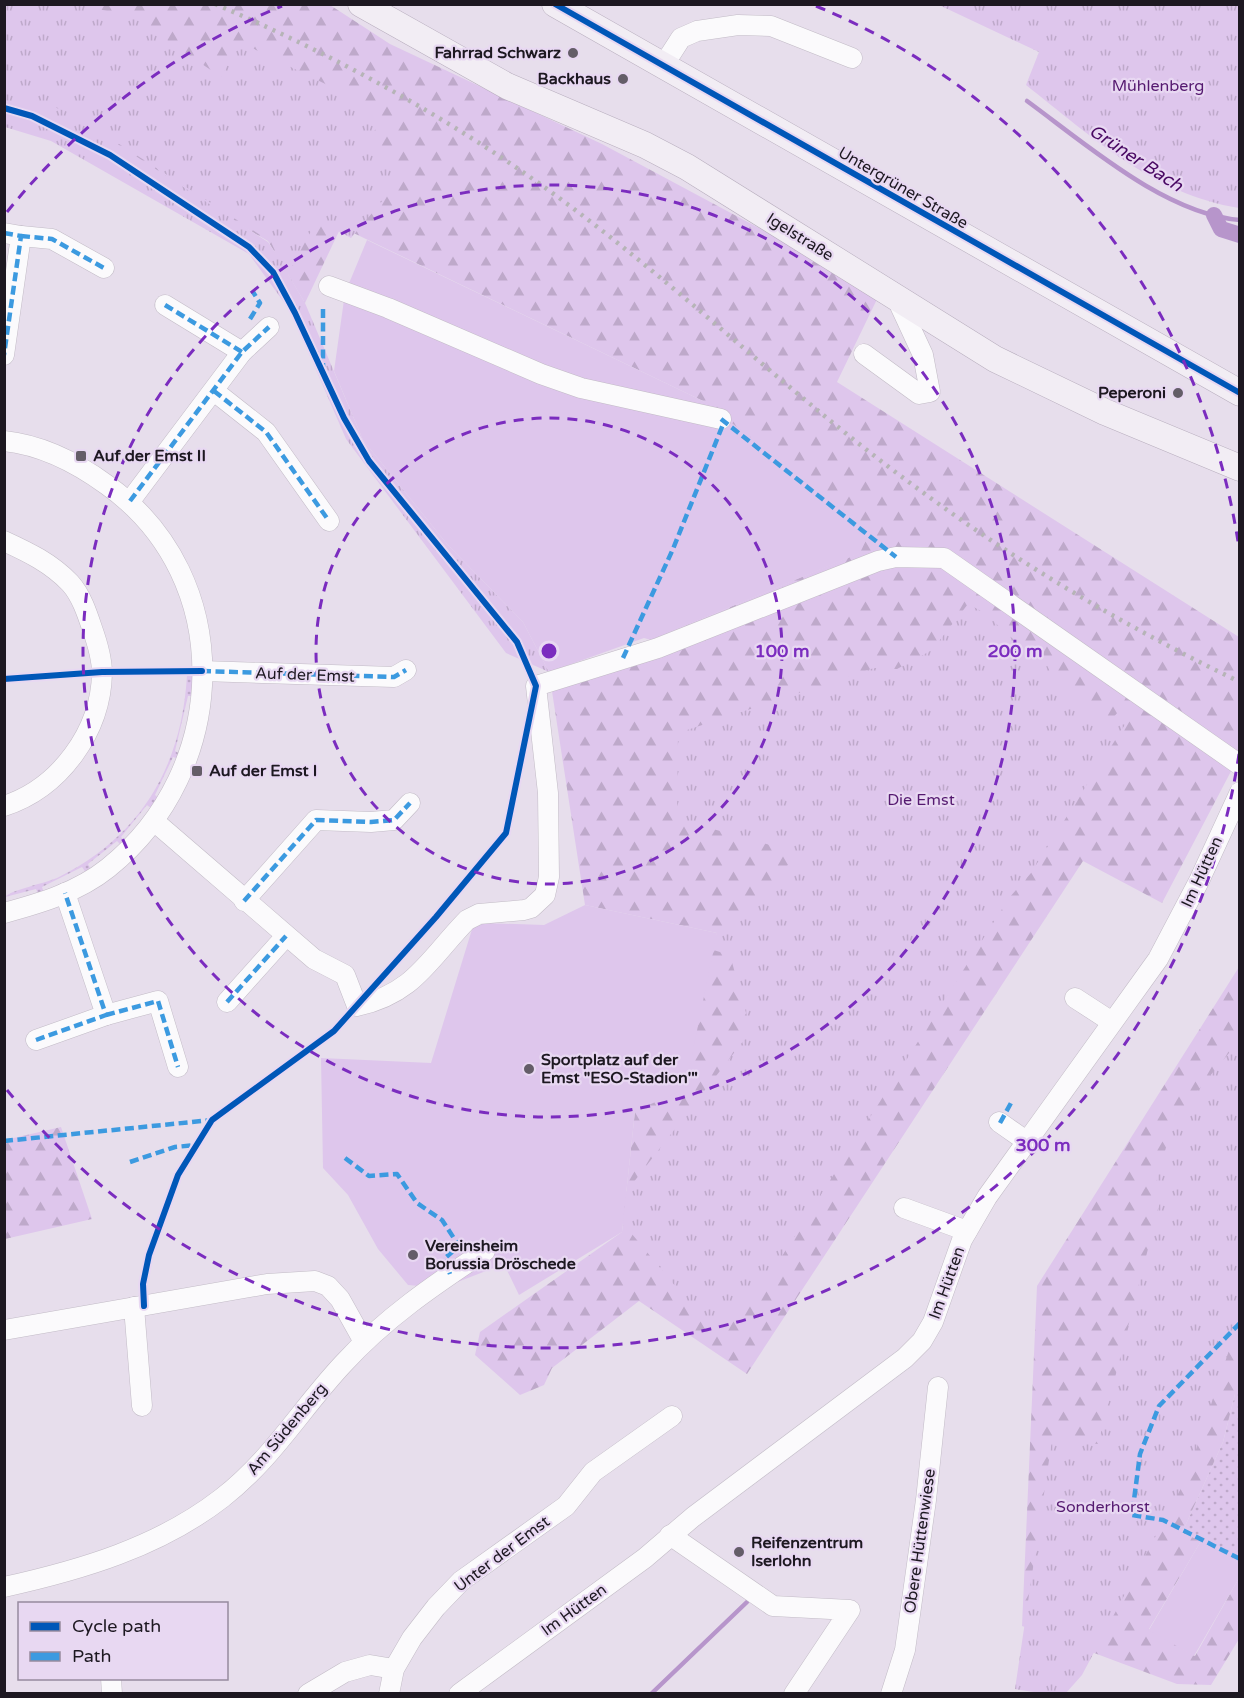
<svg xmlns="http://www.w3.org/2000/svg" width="1244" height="1698" font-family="'Varela Round',sans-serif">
	<defs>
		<pattern id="grass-dots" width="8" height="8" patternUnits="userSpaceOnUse" patternTransform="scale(1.5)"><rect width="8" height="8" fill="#dec6ec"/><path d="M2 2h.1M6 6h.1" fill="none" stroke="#bea9ca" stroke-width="1.8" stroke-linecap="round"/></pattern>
		<pattern id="forest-firs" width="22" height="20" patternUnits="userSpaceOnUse" patternTransform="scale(1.5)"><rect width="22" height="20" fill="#dec6ec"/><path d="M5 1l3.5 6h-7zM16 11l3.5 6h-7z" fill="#bea9ca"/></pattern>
		<pattern id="park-tufts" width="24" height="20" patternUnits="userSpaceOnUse" patternTransform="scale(1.5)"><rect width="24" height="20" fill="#dec6ec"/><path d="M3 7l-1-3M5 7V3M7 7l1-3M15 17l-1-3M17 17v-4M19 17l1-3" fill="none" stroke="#bea9ca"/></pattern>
	</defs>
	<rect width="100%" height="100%" fill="#e7deec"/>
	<g fill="url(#grass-dots)">
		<path d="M198 674 197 696H188L175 751 184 756 182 760 173 757 155 795 162 801 155 811 147 805 121 837 128 844 123 847 117 841 88 864 92 872 87 874 82 867 42 887 45 896 40 898 36 889 5 897C10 890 47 883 59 877 141 836 182 766 187 675Z"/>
		<polygon points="1235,1394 1239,1394 1239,1563 1182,1533 1223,1442"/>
	</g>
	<g fill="url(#forest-firs)">
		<polygon points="5,5 330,5 390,44 602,144 880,293 837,382 1239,637 1239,756 1162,903 1083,861 747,1374 639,1301 552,1368 544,1385 520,1395 475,1355 480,1332 622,1232 635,1111 717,933 585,905 549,672 651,640 859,553 703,401 341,227 305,303 268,241 5,90"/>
		<polygon points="1239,967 1239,1394 1235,1394 1223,1442 1182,1533 1201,1541 1149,1629 1195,1656 1239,1578 1239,1639 1211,1685 1177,1684 1022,1626 1037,1286"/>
		<polygon points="61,1127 92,1219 5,1239 5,1140"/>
	</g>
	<g fill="url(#park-tufts)" fill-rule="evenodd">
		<path d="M4 5H81L133 17 221 77 240 42 358 100 381 119 366 146 411 167 351 238 317 220 288 274 305 303 363 440 447 544 523 622 549 672 506 653 346 439 291 312 249 254 51 141 5 127ZM34 100 68 111 271 242 277 255 268 242 68 112Z"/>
		<path d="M939 5H1239V208C1153 194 1092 137 1026 85L1039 52Z"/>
		<polygon points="968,604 985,613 1009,636 1042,657 1052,674 1063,680 1065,693 1086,703 1104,720 1112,719 1124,705 1126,723 1031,873 1009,898 772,1272 710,1328 612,1210 751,1031 730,955 710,949 799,853 677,819 678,733 874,668 897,669 932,650"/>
		<polygon points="1239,1041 1239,1320 1187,1477 1082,1675 1066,1693 1040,1693 1015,1689 1052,1440 1098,1444 1160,1202 1154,1190 1174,1119"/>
	</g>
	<g fill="#dec6ec">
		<polygon points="367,240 703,401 871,529 860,553 651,640 644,638 549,672 523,622 447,544 363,440 334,371 345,293"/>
		<polygon points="585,905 717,933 685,1089 635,1111 622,1232 519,1295 504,1264 442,1288 408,1285 378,1249 348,1195 323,1168 321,1058 431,1063 473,926 482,923 544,925"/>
		<polygon points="1201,1541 1239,1563 1239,1578 1194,1656 1149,1630"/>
	</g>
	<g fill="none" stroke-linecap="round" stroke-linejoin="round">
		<g stroke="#b795cb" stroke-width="4.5">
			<path d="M1027 101C1086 144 1165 214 1240 220"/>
			<polyline points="651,1694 747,1602"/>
		</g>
		<polyline stroke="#b795cb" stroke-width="16" points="1214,215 1221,229 1240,235"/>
		<g stroke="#c2bbc6" stroke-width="21">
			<g id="minor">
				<polyline points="663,66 681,38 697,31 738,25 771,26 852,58"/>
				<polyline points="4,233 21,236 4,355"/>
				<polyline points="21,236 52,239 104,268"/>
				<polyline points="329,286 388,308 541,374 581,388 721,419"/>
				<polyline points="165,305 242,352"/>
				<polyline points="864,354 919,394 930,392 923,355 897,299"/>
				<polyline points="214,391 266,432 329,521"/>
				<path d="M4 441C42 445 77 463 107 485 238 578 230 771 108 868 78 892 41 903 4 913"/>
				<polyline points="130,501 242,352 269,327"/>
				<path d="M4 541C28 552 51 563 70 583 81 595 87 613 92 628 97 642 102 658 102 673 101 731 60 788 4 806"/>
				<polyline points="202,671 394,677 406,670"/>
				<path d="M154 821 314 959 345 975 357 1006C414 994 429 959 467 920L479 914 524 910 531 908 545 895 549 877 548 793 536 686 658 648 878 561 896 557 944 558 1240 765"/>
				<polyline points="244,901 316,820 371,822 394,820 410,803"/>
				<polyline points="1075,998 1112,1022"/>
				<polyline points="227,1002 286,936"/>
				<polyline points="106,1015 158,1001 178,1067"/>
				<polyline points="36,1040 106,1015 65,893"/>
				<polyline points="999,1122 1026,1141"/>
				<polyline points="904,1208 967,1231"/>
				<polyline points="134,1307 142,1406"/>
				<polyline points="4,1330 267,1284 315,1281 328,1286 340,1299 364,1342"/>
				<polyline points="670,1535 773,1606 850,1610 794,1694"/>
				<path d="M4 1587C81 1570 159 1547 222 1498 273 1458 300 1410 343 1364 385 1318 434 1285 485 1251"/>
				<polyline points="111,1678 112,1694"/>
				<polyline points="308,1694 345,1672 370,1665 394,1669"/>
				<polyline points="389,1694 394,1669 412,1638 436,1607 461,1581 566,1506 593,1472 672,1416"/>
				<polyline points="459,1694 645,1558 693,1517 905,1358 922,1341 933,1322 962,1240 987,1197 1158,959 1199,881 1240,792"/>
				<polyline points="891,1694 905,1650 926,1500 938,1387"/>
			</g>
		</g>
		<g stroke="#b8aebe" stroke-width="27">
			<g id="major">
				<polyline points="361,4 507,86 645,145 687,167 995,359 1105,412 1240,468"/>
				<polyline points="555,4 1240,393"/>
			</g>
		</g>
		<use href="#minor" stroke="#fbfafc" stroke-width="20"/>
		<use href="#major" stroke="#f2edf4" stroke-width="26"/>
		<path stroke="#b6b4b7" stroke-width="4.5" stroke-dasharray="3 6" stroke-linecap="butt" d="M215 4C325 51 431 108 530 177 667 273 786 393 921 491 1021 565 1128 628 1240 682"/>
		<g stroke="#3c9ae0" stroke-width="4.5" stroke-dasharray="9 4.5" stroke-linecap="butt">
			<polyline points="4,233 21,236 4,355"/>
			<polyline points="21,236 52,239 104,268"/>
			<polyline points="165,305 242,352"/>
			<polyline points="323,309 323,367"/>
			<polyline points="250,319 260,303 253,292"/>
			<polyline points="214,391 266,432 329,521"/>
			<polyline points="721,419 896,557"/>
			<polyline points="130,501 242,352 269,327"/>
			<polyline points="623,658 673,549 724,422"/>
			<polyline points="202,671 394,677 406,670"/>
			<polyline points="244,901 316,820 371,822 394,820 410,803"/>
			<polyline points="227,1002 286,936"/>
			<polyline points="106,1015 158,1001 178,1067"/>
			<polyline points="36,1040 106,1015 65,893"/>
			<polyline points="1000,1123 1011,1103"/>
			<polyline points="4,1141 212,1120"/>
			<polyline points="345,1158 369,1176 397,1174 417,1203 442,1220 459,1246 444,1259 450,1274"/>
			<polyline points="130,1162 175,1147 196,1145"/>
			<polyline points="1240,1323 1159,1406 1140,1454 1132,1515 1163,1520 1240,1559"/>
		</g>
		<g stroke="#e8d8f2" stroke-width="10">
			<g id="cycleway">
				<polyline points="555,4 1240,393"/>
				<polyline points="4,108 32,116 110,155 249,247 273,272 295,313 344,418 369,461 517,642 536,686 506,833 436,917 334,1031 212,1120 178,1175 149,1255 143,1284 144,1306"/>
				<polyline points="4,679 102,672 202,671"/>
			</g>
		</g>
		<use href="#cycleway" stroke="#0057b8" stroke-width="6"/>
	</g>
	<g fill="none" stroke="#7b2cbf" stroke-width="3" stroke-dasharray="10 8">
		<circle cx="549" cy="651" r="233"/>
		<circle cx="549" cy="651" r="466"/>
		<path d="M1239 754A698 698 0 0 1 7 1090M7 212A698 698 0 0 1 282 6M816 6A698 698 0 0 1 1239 548"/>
	</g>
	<g fill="#645d68" stroke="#e8d8f2" stroke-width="2">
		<circle cx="573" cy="53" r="6"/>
		<circle cx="623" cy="79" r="6"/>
		<circle cx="1178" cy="393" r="6"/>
		<rect x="75" y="450" width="12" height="12" rx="3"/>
		<rect x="191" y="765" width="12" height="12" rx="3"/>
		<circle cx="529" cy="1069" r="6"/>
		<circle cx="413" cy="1255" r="6"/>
		<circle cx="739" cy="1552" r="6"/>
	</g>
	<g text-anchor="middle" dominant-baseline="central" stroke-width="4.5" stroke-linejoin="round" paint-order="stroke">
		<g font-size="16" font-weight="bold" fill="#1d1821" stroke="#e8d8f2" text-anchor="start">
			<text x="561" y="53" text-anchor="end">Fahrrad Schwarz</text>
			<text x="611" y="79" text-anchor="end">Backhaus</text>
			<text x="1166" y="393" text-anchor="end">Peperoni</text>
			<text x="93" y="456">Auf der Emst II</text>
			<text x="209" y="771">Auf der Emst I</text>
			<text x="541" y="1060">Sportplatz auf der<tspan x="541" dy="18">Emst "ESO-Stadion'"</tspan></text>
			<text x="425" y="1246">Vereinsheim<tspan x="425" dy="18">Borussia Dröschede</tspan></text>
			<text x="751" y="1543">Reifenzentrum<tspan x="751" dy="18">Iserlohn</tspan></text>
		</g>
		<g font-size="16" fill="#551970" stroke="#e8d8f2">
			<text x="1158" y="86">Mühlenberg</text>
			<text x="921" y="800">Die Emst</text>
			<text x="1103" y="1507">Sonderhorst</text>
		</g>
		<g font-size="16" fill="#1d1821" stroke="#e8d8f2">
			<text transform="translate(903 188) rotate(30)">Untergrüner Straße</text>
			<text transform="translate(800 237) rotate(32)">Igelstraße</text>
			<text transform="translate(305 675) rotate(2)">Auf der Emst</text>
			<text transform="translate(1202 872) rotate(-65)">Im Hütten</text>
			<text transform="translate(947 1283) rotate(-70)">Im Hütten</text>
			<text transform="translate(287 1429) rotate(-50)">Am Südenberg</text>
			<text transform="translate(920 1541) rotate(-82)">Obere Hüttenwiese</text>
			<text transform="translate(502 1554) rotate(-37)">Unter der Emst</text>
			<text transform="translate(574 1610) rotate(-36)">Im Hütten</text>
		</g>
		<g font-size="18" font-style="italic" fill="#490863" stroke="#e8d8f2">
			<text transform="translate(1136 158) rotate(33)">Grüner Bach</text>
		</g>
	</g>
	<circle cx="549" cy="651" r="9" fill="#7b2cbf" stroke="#e8d8f2" stroke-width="3"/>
	<g font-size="18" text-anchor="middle" font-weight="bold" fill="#7b2cbf" stroke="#e8d8f2" stroke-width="4.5" stroke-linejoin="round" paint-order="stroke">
		<text x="782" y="657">100 m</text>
		<text x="1015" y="657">200 m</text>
		<text x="1043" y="1151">300 m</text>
	</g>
	<rect width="1244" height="1698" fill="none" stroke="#1d1821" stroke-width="12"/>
	<rect x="18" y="1602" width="210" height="78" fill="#e8d8f2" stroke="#978b9e" stroke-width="1.5"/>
	<rect x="30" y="1622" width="30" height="9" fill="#0057b8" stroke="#978b9e" stroke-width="1.5"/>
	<text x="72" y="1632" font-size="18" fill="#1d1821">Cycle path</text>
	<rect x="30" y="1652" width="30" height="9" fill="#3c9ae0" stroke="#978b9e" stroke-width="1.5"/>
	<text x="72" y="1662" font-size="18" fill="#1d1821">Path</text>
</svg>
